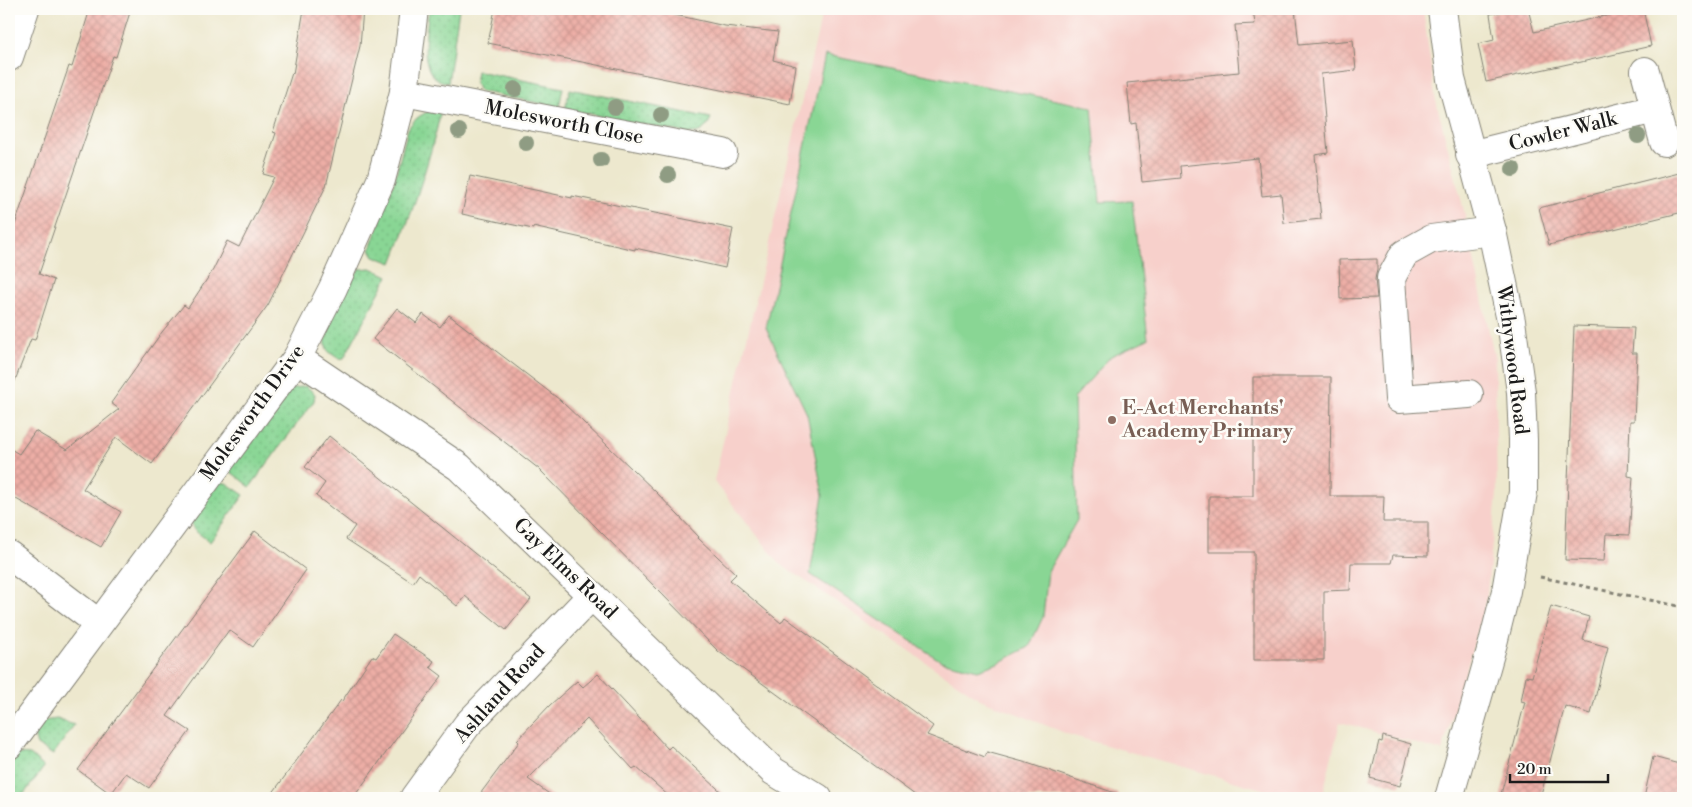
<svg xmlns="http://www.w3.org/2000/svg" width="1692" height="807" font-family="'Libre Bodoni',serif">
	<defs>
		<pattern id="grass-dots" width="8" height="8" patternUnits="userSpaceOnUse" patternTransform="scale(1.25)"><rect width="8" height="8" fill="#89d694"/><path d="M2 2h.1M6 6h.1" fill="none" stroke="#76b77f" stroke-width="1.8" stroke-linecap="round"/></pattern>
		<pattern id="building-cross-hatch" width="8" height="8" patternUnits="userSpaceOnUse" patternTransform="scale(1.25)"><rect width="8" height="8" fill="#edaea6"/><path d="M0 0l8 8M0 8l8-8" fill="none" stroke="#cb958e"/></pattern>
	</defs>
	<rect width="100%" height="100%" fill="#fdfcf7"/>
	<filter id="ink" filterUnits="userSpaceOnUse"><feTurbulence type="fractalNoise" baseFrequency=".02" numOctaves="2"/><feDisplacementMap in="SourceGraphic" scale="10" xChannelSelector="R" yChannelSelector="G"/><feConvolveMatrix kernelMatrix="1 2 1 2 8 2 1 2 1" color-interpolation-filters="sRGB"/></filter>
	<filter id="wash" filterUnits="userSpaceOnUse"><feTurbulence type="fractalNoise" baseFrequency=".0096" numOctaves="4" result="noise"/><feDisplacementMap in="SourceGraphic" scale="20" xChannelSelector="R" yChannelSelector="G"/><feGaussianBlur stdDeviation="1.12" result="paint"/><feColorMatrix in="noise" values="0 0 0 0 0 0 0 0 0 0 0 0 0 0 0 0 0 1.4 0 .05"/><feComposite in="paint" operator="in"/></filter>
	<g filter="url(#wash)">
		<rect width="100%" height="100%" fill="#ede8ce"/>
		<polygon fill="#f7d0cb" points="823,9 1423,9 1435,97 1464,211 1495,360 1497,494 1486,603 1442,751 1340,722 1322,798 1293,798 1070,735 980,699 779,563 714,481"/>
		<g fill="url(#grass-dots)" stroke="#527958">
			<path d="M429 9H459L448 83C445 82 440 81 437 79 418 67 427 28 429 9Z"/>
			<polygon points="477,71 563,88 559,107 479,91 475,83"/>
			<path d="M570 89 711 118C706 130 700 134 687 133L565 109Z"/>
			<path d="M429 111H441C429 164 412 213 392 263L374 256 370 249 393 185 408 129C414 119 419 116 429 111Z"/>
			<path d="M371 268 388 276 344 358 339 359C335 356 329 353 327 349 319 331 350 286 359 269Z"/>
			<polygon points="306,386 315,394 314,401 250,487 231,472 230,466 283,394 294,388"/>
			<polygon points="217,482 226,483 244,495 210,542 194,530 190,521"/>
			<polygon points="57,719 74,725 53,755 37,745 33,732 42,721"/>
			<polygon points="18,754 30,755 44,767 21,798 9,798 9,767"/>
		</g>
		<polygon fill="#89d694" stroke="#527958" points="825,55 1092,107 1100,202 1132,201 1148,339 1111,356 1074,398 1077,520 1048,571 1043,617 1029,647 998,663 978,670 941,661 810,574 823,495 807,414 766,328"/>
		<g id="blocks">
			<g fill="url(#building-cross-hatch)">
				<polygon points="90,9 131,9 116,57 113,56 39,274 54,280 35,340 31,339 11,391 9,391 9,242 69,66 72,67"/>
				<polygon points="304,9 363,9 360,46 326,186 268,305 152,464 116,437 83,489 121,512 101,547 9,495 9,448 19,454 35,431 67,450 119,409 111,403 162,332 184,305 188,308 213,270 227,241 239,247 274,177 263,174 276,133 273,132 292,73 293,74"/>
				<polygon points="495,9 648,9 725,26 778,32 773,60 796,66 790,104 488,43"/>
				<polygon points="1253,9 1295,9 1299,45 1353,40 1356,70 1321,74 1328,153 1315,155 1321,219 1284,223 1281,194 1262,196 1258,158 1180,166 1181,178 1142,182 1136,123 1131,124 1127,83 1239,72 1235,25 1255,24"/>
				<polygon points="1512,9 1528,9 1534,32 1636,9 1643,9 1651,46 1577,63 1577,62 1486,82 1478,44 1494,40 1490,14"/>
				<polygon points="1683,172 1683,212 1549,245 1539,208"/>
				<polygon points="470,176 572,198 572,196 733,229 725,268 635,248 635,250 533,227 533,229 462,214"/>
				<polygon points="1377,259 1377,270 1375,279 1377,298 1340,299 1339,260"/>
				<polygon points="397,308 416,323 423,314 440,327 449,315 560,400 657,493 699,537 698,538 736,574 730,580 781,623 785,617 933,726 927,735 985,757 987,752 1027,763 1118,794 1117,798 919,798 718,651 539,469 373,339"/>
				<polygon points="1574,326 1634,328 1632,353 1637,353 1634,421 1630,421 1628,476 1633,477 1629,535 1606,534 1604,561 1565,560"/>
				<polygon points="1253,377 1331,377 1330,496 1384,496 1383,522 1428,522 1428,556 1393,555 1391,563 1351,563 1350,590 1324,591 1324,660 1254,660 1254,552 1209,552 1209,496 1253,496"/>
				<polygon points="329,436 531,599 506,630 465,596 457,606 419,574 413,583 346,539 355,526 316,496 325,483 305,467"/>
				<polygon points="255,531 306,570 253,647 229,630 167,716 190,731 149,788 126,773 111,794 78,770"/>
				<polygon points="1551,606 1589,617 1583,640 1608,647 1591,714 1565,706 1540,798 1500,798 1525,702 1521,701 1526,676 1532,677"/>
				<polygon points="393,634 434,661 430,667 442,676 353,798 269,798 341,700 342,701 372,656 376,658"/>
				<polygon points="598,674 668,749 671,746 728,798 671,798 636,767 633,769 587,719 528,779 555,798 477,798 519,742 517,740 550,705 577,681 583,687"/>
				<polygon points="1383,736 1411,744 1400,786 1370,778 1379,741 1382,742"/>
				<polygon points="1653,757 1683,765 1683,798 1644,798"/>
			</g>
		</g>
	</g>
	<g filter="url(#ink)">
		<use href="#blocks" fill-opacity="0" stroke="#848275" stroke-width="1"/>
		<g fill="none" stroke-linecap="round" stroke-linejoin="round">
			<g stroke="#848275" stroke-width="30">
				<g id="minor">
					<polyline points="1442,9 1451,79 1492,231 1511,321 1521,392 1523,440 1523,492 1506,591 1493,643 1449,798"/>
					<polyline points="9,57 25,9"/>
					<polyline points="1645,71 1664,142"/>
					<polyline points="404,92 723,153"/>
					<polyline points="1470,155 1655,109"/>
					<polyline points="297,358 459,467 773,771 818,798"/>
					<polyline points="1469,394 1399,399 1391,278 1404,254 1431,239 1492,231"/>
					<polyline points="9,555 98,623"/>
					<polyline points="9,745 297,358 333,288 381,180 404,92 414,9"/>
					<polyline points="414,798 467,725 592,595"/>
				</g>
			</g>
			<polyline stroke="#848275" stroke-width="3" stroke-dasharray="4 4" stroke-linecap="butt" points="1540,577 1683,607"/>
			<use href="#minor" stroke="#fff" stroke-width="28"/>
		</g>
		<g fill="#8f9c83">
			<circle cx="515" cy="89" r="8"/>
			<circle cx="615" cy="107" r="8"/>
			<circle cx="661" cy="115" r="8"/>
			<circle cx="459" cy="131" r="8"/>
			<circle cx="1638" cy="136" r="8"/>
			<circle cx="526" cy="143" r="8"/>
			<circle cx="601" cy="160" r="8"/>
			<circle cx="1513" cy="169" r="8"/>
			<circle cx="668" cy="175" r="8"/>
		</g>
	</g>
	<circle fill="#8d6e63" stroke="#fdfcf7" stroke-width="2" cx="1112" cy="420" r="5"/>
	<g text-anchor="middle" dominant-baseline="central" stroke-width="5" stroke-linejoin="round" paint-order="stroke">
		<g font-size="20" fill="#1c1c1c" stroke="#fdfcf7">
			<text transform="translate(564 123) rotate(11)">Molesworth Close</text>
			<text transform="translate(1563 132) rotate(-14)">Cowler Walk</text>
			<text transform="translate(1512 360) rotate(83)">Withywood Road</text>
			<text transform="translate(253 413) rotate(-54)">Molesworth Drive</text>
			<text transform="translate(565 569) rotate(44)">Gay Elms Road</text>
			<text transform="translate(500 694) rotate(-48)">Ashland Road</text>
		</g>
		<g font-size="20" font-weight="bold" fill="#785e54" stroke="#fdfcf7" text-anchor="start">
			<text x="1122" y="408">E-Act Merchants'<tspan x="1122" dy="23">Academy Primary</tspan></text>
		</g>
	</g>
	<rect width="1692" height="807" fill="none" stroke="#fdfcf7" stroke-width="30"/>
	<path d="M1510 774v8h98v-8" fill="none" stroke="#1c1c1c" stroke-width="2.5"/>
	<text x="1517" y="774" font-size="15" fill="#1c1c1c" stroke="#fdfcf7" stroke-width="4" paint-order="stroke">20 m</text>
</svg>
